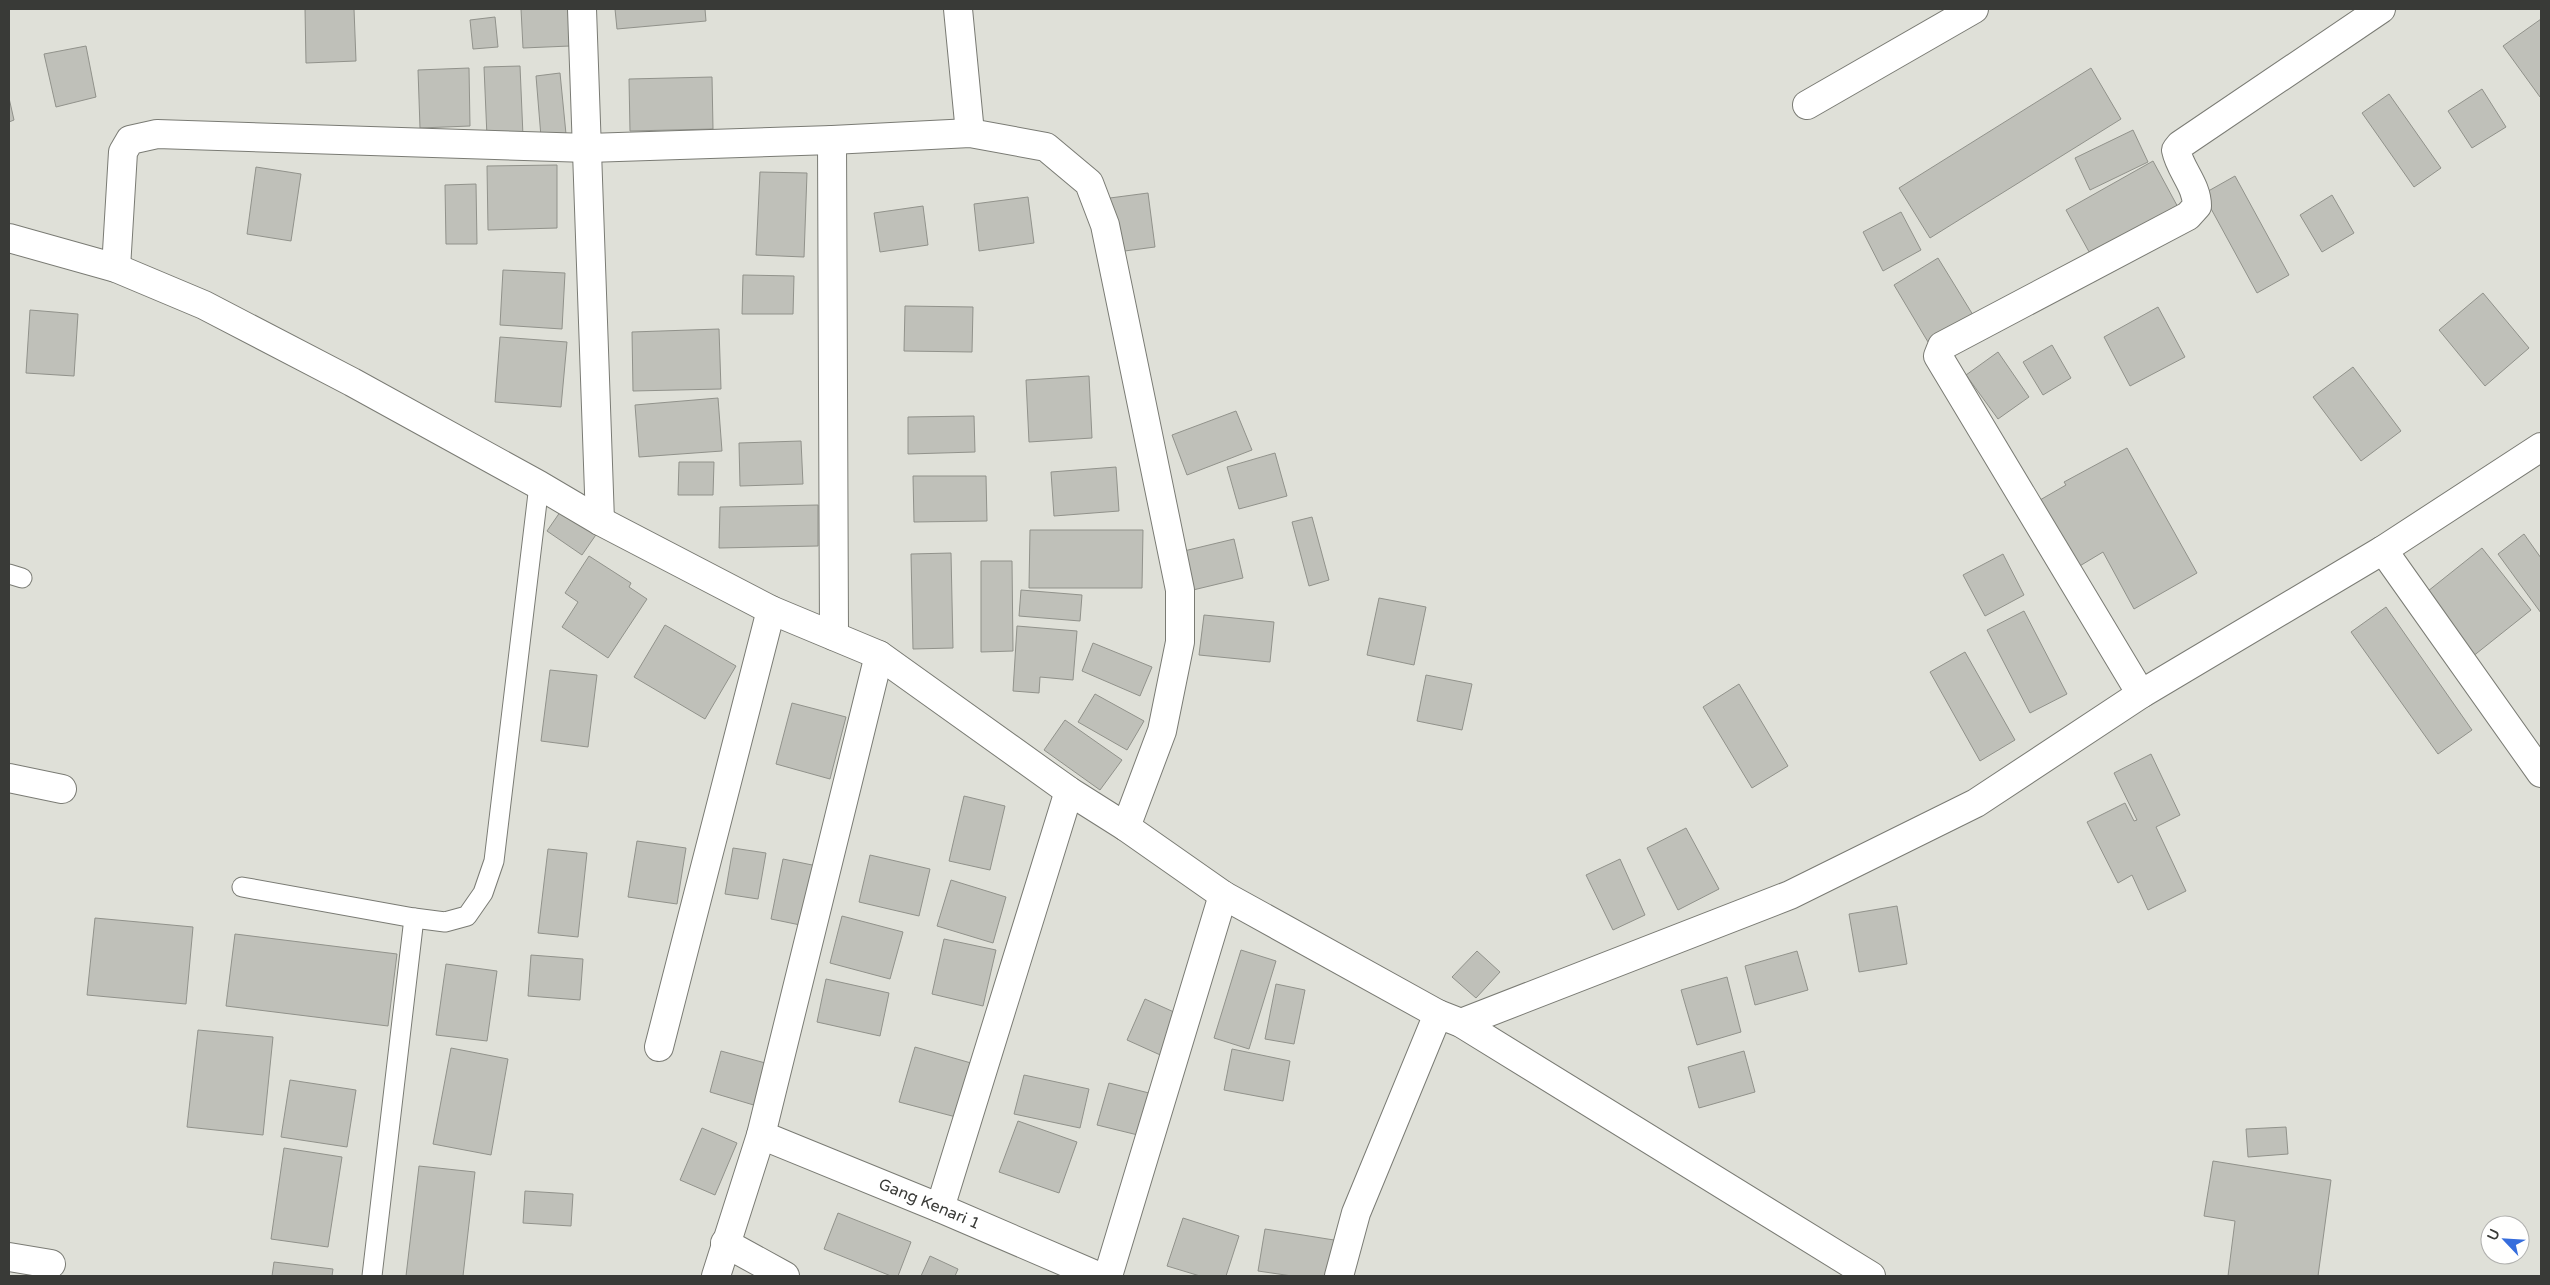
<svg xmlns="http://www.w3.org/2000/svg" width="2550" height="1285" font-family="'Varela Round',sans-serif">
	<rect width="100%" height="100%" fill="#dfe0d8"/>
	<g fill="#bfc0b9" stroke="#91928b">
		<polygon points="305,9 354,9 356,61 306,63"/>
		<polygon points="521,9 568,9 570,46 523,48"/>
		<polygon points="615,9 705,9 706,21 617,29"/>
		<polygon points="495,17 498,47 473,49 470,20"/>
		<polygon points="2541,19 2541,96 2540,97 2503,46"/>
		<polygon points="86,46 96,97 56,107 44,54"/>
		<polygon points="520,66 523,136 487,137 484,67"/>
		<polygon points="469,68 470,126 420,128 418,70"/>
		<polygon points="2091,68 2121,119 1930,238 1899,188"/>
		<polygon points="560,73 566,134 541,137 536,76"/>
		<polygon points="712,77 713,129 630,131 629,79"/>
		<polygon points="2482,89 2506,127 2472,148 2448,111"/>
		<polygon points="2389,94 2441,168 2414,187 2362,113"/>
		<polygon points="9,98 14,120 9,122"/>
		<polygon points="2133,130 2148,162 2090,190 2075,158"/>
		<polygon points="2153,161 2180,211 2093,259 2066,210"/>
		<polygon points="557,165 557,228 488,230 487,166"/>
		<polygon points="256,167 301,174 291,241 247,234"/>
		<polygon points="760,172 807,173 804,257 756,255"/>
		<polygon points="2235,176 2289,275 2257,293 2203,194"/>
		<polygon points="476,184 477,244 446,244 445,185"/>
		<polygon points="1148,193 1155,247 1117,252 1110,198"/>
		<polygon points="2332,195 2354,233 2322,252 2300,215"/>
		<polygon points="1028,197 1034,243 979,251 974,204"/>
		<polygon points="923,206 928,245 880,252 874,213"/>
		<polygon points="1901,212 1921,250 1883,271 1863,232"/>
		<polygon points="1938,258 1973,315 1928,342 1894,285"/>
		<polygon points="503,270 565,273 562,329 500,325"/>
		<polygon points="743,275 794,276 793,314 742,314"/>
		<polygon points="2483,293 2529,348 2485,386 2439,330"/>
		<polygon points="905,306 973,307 972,352 904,351"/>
		<polygon points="2158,307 2185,357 2130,386 2104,337"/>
		<polygon points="30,310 78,314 74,376 26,373"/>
		<polygon points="719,329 721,389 633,391 632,332"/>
		<polygon points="500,337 567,342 561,407 495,402"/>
		<polygon points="2052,345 2071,378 2043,395 2023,362"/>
		<polygon points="1998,352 2029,397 1998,419 1966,375"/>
		<polygon points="2353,367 2401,431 2361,461 2313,397"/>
		<polygon points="1089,376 1092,438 1029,442 1026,380"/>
		<polygon points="718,398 722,451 639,457 635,405"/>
		<polygon points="1236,411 1252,450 1187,475 1172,435"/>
		<polygon points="974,416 975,452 908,454 908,417"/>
		<polygon points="801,441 803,484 740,486 739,443"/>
		<polygon points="2127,448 2197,573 2134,609 2103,552 2078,567 2040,500 2066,485 2064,482"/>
		<polygon points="1275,453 1287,496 1239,509 1227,467"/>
		<polygon points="679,462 714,462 713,495 678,495"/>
		<polygon points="1116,467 1119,511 1054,516 1051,472"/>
		<polygon points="913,476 986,476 987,521 914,522"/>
		<polygon points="567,502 602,526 582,555 547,531"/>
		<polygon points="818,505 818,546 719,548 720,507"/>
		<polygon points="1312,517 1329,580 1309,586 1292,522"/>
		<polygon points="1030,530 1143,530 1142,588 1029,588"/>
		<polygon points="2524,534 2541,558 2541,613 2498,554"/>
		<polygon points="1234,539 1243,578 1193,590 1184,551"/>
		<polygon points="2482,548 2531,610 2472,657 2423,595"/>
		<polygon points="951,553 953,648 913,649 911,554"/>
		<polygon points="2003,554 2024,595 1985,616 1963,575"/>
		<polygon points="589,556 631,583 629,587 647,599 608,658 562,627 578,602 565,593"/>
		<polygon points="981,561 1012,561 1013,651 981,652"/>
		<polygon points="1021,590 1082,595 1080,621 1019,616"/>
		<polygon points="1379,598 1426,607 1414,665 1367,655"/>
		<polygon points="2386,607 2472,730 2438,754 2351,632"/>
		<polygon points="2024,611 2067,694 2030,713 1987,630"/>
		<polygon points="1204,615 1274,622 1270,662 1199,655"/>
		<polygon points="665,625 736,666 705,719 634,677"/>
		<polygon points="1017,626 1077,631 1073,680 1040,677 1039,693 1013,691"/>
		<polygon points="1093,643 1152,667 1140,696 1082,671"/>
		<polygon points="1965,652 2015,740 1980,761 1930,672"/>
		<polygon points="550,670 597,675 588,747 541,741"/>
		<polygon points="1426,675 1472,684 1462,730 1417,721"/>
		<polygon points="1739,684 1788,766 1752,788 1703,707"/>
		<polygon points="1095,694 1144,721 1127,750 1078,722"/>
		<polygon points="792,703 846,717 830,779 776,764"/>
		<polygon points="1065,720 1122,760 1100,790 1044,750"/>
		<polygon points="2151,754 2180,815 2156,827 2186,891 2148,910 2132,875 2118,883 2087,822 2125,803 2134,821 2137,820 2114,773"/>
		<polygon points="964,796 1005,806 990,870 949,861"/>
		<polygon points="1686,828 1719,889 1678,910 1647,848"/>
		<polygon points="637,841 686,848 677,904 628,897"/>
		<polygon points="733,848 766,853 758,899 725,894"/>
		<polygon points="548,849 587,853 578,937 538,933"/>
		<polygon points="870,855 930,869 919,916 859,902"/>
		<polygon points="783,859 822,867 810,927 771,919"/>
		<polygon points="1620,859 1645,915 1613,930 1586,875"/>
		<polygon points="951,880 1006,897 993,943 937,926"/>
		<polygon points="1897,906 1907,964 1859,972 1849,914"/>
		<polygon points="842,916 903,932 890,979 830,963"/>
		<polygon points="95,918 193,927 186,1004 87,995"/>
		<polygon points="235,934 397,954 388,1026 226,1006"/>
		<polygon points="944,939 996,950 983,1006 932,994"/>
		<polygon points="1241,950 1276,961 1249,1049 1214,1038"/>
		<polygon points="1477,951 1500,972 1476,998 1452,977"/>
		<polygon points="1797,951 1808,990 1755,1005 1745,966"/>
		<polygon points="531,955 583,959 580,1000 528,996"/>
		<polygon points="446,964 497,971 487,1041 436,1035"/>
		<polygon points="1727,977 1741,1032 1697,1045 1681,990"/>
		<polygon points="826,979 889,993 880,1036 817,1022"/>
		<polygon points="1276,984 1305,990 1294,1044 1265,1039"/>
		<polygon points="1145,999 1185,1017 1167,1058 1127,1040"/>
		<polygon points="198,1030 273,1037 263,1135 187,1127"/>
		<polygon points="915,1047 971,1063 956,1117 899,1102"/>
		<polygon points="451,1048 508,1059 491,1155 433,1144"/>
		<polygon points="1232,1049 1290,1061 1283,1101 1224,1090"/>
		<polygon points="721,1051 769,1064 757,1106 710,1092"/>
		<polygon points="1744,1051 1755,1092 1699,1108 1688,1067"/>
		<polygon points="1024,1075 1089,1089 1080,1128 1014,1114"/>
		<polygon points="290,1080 356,1090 347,1147 281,1137"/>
		<polygon points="1109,1083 1157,1095 1146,1137 1097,1125"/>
		<polygon points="1018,1121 1077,1142 1059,1193 999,1172"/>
		<polygon points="2286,1127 2288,1154 2248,1157 2246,1129"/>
		<polygon points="702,1128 737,1143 715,1195 680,1180"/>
		<polygon points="284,1148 342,1157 328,1247 271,1239"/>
		<polygon points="2213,1161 2331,1180 2318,1276 2228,1276 2235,1221 2204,1216"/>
		<polygon points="419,1166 475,1172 463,1276 406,1276"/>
		<polygon points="525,1191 573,1194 571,1226 523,1223"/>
		<polygon points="838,1213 911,1242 898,1276 891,1276 824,1249"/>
		<polygon points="1183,1218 1239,1236 1226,1276 1200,1276 1167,1266"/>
		<polygon points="1265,1229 1334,1240 1328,1276 1292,1276 1258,1271"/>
		<polygon points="930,1256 958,1269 955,1276 921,1276"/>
		<polygon points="274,1262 333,1269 332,1276 272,1276"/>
	</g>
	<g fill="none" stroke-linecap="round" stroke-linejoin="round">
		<g stroke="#7a7b74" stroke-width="21">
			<g id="service">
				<polyline points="9,574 22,578"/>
				<polyline points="242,887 414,918 445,922 467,916 483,893 494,861 539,485"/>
				<polyline points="372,1276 414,918"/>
			</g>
		</g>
		<g stroke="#7a7b74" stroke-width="30">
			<g id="minor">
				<polyline points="582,9 600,521"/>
				<polyline points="958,9 970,133"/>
				<polyline points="1807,105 1974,9"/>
				<polyline points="832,140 834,636"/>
				<polyline points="9,238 116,268 204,305 352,382 539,485 600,521 771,610 879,655 1069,791 1126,827 1223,895 1438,1014"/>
				<polyline points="116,268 123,152 130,140 157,134 588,148 832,140 970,133 1046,147 1089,183 1105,225 1180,590 1180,642 1162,731 1126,827"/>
				<polyline points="2383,550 2541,773"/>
				<path d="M2141 694 1938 356 1942 346 2188 216 2197 206C2197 185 2180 170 2176 150L2180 145 2381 9"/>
				<polyline points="9,778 62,789"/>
				<polyline points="1461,1023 1790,895 1976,803 2141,694 2383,550 2541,447"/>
				<polyline points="659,1047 771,610"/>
				<path id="s1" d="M761 1135 940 1208 1098 1276"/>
				<polyline points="940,1208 1069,791"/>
				<polyline points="725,1243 785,1276"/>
				<polyline points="9,1257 51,1264"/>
				<polyline points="716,1276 761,1135 879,655"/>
				<polyline points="1108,1276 1223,895"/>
			</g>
		</g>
		<g stroke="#7a7b74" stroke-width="30">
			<polyline id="tertiary" points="1339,1276 1356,1213 1438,1014 1461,1023 1871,1276"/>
		</g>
		<use href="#service" stroke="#fff" stroke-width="19"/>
		<use href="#minor" stroke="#fff" stroke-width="28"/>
		<use href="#tertiary" stroke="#fff" stroke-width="28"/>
	</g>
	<g text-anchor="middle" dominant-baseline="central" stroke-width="4.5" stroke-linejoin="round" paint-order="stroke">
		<g font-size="16" fill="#393a37" stroke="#fffffe">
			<text stroke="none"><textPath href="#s1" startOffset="182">Gang Kenari 1</textPath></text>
		</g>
	</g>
	<rect width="2550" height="1285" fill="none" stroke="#393a37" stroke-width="20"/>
	<g transform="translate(2505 1240) rotate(295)"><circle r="24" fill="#fffffe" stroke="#b0b0ae"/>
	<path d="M0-4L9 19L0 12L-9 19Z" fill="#366ddc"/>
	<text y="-8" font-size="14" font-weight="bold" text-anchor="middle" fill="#393a37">U</text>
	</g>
</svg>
